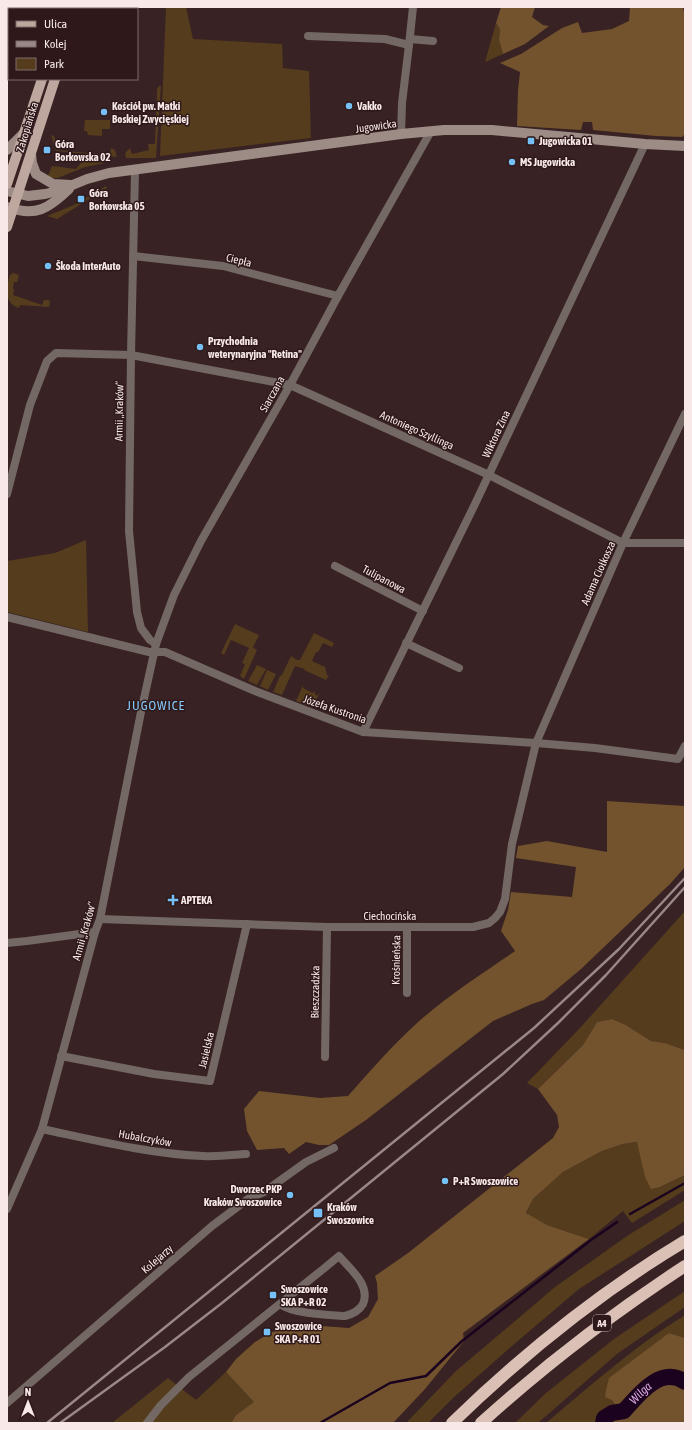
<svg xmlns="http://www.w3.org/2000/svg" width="692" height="1430" font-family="'Asap Condensed',sans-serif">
	<rect width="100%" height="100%" fill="#382223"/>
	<g fill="#543c1d">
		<polygon points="166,7 186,7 193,39 282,44 283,68 309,71 311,138 160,156"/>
		<polygon points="496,23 500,29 499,40 503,54 485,62"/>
		<polygon points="159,86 161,86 156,158 126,158 125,153 130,148 132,154 149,150 148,144 155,144 157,89"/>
		<polygon points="85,120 110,120 110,129 102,129 102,136 88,135 87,131 84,131"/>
		<polygon points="51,135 54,136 56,143 56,150 110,155 111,148 115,150 117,157 56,151"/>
		<polygon points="87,161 105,163 85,167 58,178 47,178 52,166 76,169 81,163"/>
		<polygon points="106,186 107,188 57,219 47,216 74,205"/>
		<path d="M13 273 19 275 17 282H14L13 288 14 290 13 295 42 305 44 300H49L50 303 49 307 20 305 19 308C4 304 6 287 10 275Z"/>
		<polygon points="86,540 88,632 7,612 7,561 55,553"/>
		<polygon points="235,624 259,635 252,649 255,646 254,648 257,650 244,679 240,676 245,664 242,663 249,648 231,640 224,655 221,653"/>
		<polygon points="314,633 334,643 332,647 323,643 318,652 316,652 312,661 325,667 327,675 329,676 326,680 304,670 305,669 302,668 301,668 295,666 282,695 273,692 280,676 282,675 291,656 297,660 300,660"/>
		<polygon points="257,665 266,669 257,685 248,681"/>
		<polygon points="267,670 276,674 268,690 260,686"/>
		<polygon points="303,685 303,688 313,693 314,691 315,692 315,694 317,696 320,692 313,707 296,701"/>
		<polygon points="685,911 685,1050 665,1043 651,1041 626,1025 612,1019 597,1022 583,1045 538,1089 527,1083 580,1028"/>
		<polygon points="638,1142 645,1177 660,1187 685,1175 685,1190 632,1223 623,1211 589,1239 547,1225 526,1214 533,1199 563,1172 602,1151 623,1144"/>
		<polygon points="685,1200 685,1221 579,1289 512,1346 453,1398 428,1423 406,1423 456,1371 555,1287 627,1236"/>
		<polygon points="685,1291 685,1307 617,1354 538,1423 515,1423 546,1393 614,1339"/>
		<path d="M685 1315V1338L669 1333 612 1400 616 1406 612 1420 602 1423H546C591 1385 635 1346 685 1315Z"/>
		<polygon points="226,1372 255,1402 236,1415 231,1423 112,1423 168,1378 196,1400"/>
	</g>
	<g fill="#72532d">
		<polygon points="501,7 535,7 532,17 543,25 549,26 525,44 503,54 499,40 500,29 496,23"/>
		<polygon points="630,7 683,7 684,13 685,13 685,137 684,135 682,137 656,136 593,130 592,122 583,122 581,130 517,126 518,90 520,72 500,63 521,54 562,28 578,22 582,33 612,29 629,21"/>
		<path d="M607 801 685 806V867L670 884 581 969 544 1000 532 1004 493 1021 366 1120 329 1145H319L306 1142 289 1154 284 1148 257 1150 247 1131 244 1109 259 1091 320 1098 348 1096C370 1071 392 1046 417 1023 447 996 482 974 515 951L501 931 508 910 511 892 572 897 576 867 516 858 518 846 547 841 607 852Z"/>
		<polygon points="612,1019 626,1025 651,1041 665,1043 685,1050 685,1175 660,1187 651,1189 645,1177 637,1142 623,1144 602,1151 563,1172 533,1199 526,1213 547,1225 589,1239 463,1333 464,1341 425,1389 393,1423 231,1423 236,1415 254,1402 226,1372 236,1359 255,1342 270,1333 294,1324 349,1328 368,1317 378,1299 377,1283 375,1276 408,1253 553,1138 559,1127 557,1115 538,1089 583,1045 597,1022"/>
		<polygon points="669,1333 685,1338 685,1423 602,1423 612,1420 616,1406 612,1400 605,1397 606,1390 609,1378"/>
	</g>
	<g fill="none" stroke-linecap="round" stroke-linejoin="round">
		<g stroke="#1b021e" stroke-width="2.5">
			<polyline points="630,1214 685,1183"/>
			<polyline points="320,1423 390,1383 426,1376 462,1341 591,1240 617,1222"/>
		</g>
		<path stroke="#1b021e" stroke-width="16" id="s1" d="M603 1423 604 1418 612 1413 624 1411C638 1395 661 1365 685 1382"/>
		<g stroke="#736864" stroke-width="8">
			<polyline points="308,36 385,39 409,45 413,7"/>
			<polyline points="410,39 433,41"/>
			<polyline points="401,134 402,103 409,45"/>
			<polyline points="135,171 131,355 129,531 137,612 141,628 150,640 156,644"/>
			<polyline points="133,256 223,266 338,296"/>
			<polyline points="7,494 30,405 47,361 56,353 131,355 290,385 489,475 623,543 685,543"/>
			<polyline points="335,566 423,611"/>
			<polyline points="7,617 149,652 165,652 255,691 363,732 536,743 595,748 678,759 685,746"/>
			<polyline points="406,643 459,668"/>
			<polyline points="363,732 475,504 645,144"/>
			<polyline points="100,919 327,927 473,927 489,923 495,918 500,912 505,899 512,844 536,743 623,543 685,414"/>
			<polyline points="7,943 27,941 95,932"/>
			<polyline points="407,993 407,927"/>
			<polyline points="61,1056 154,1074 210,1081 247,924"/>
			<polyline points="325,1057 327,927"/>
			<path d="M42 1129C94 1140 150 1154 203 1156 217 1157 232 1155 246 1154"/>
			<polyline points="7,1209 42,1129 95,932 100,919 141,712 156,644 174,595 201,541 290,385 338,296 431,131"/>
			<polyline points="7,1403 212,1226 248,1199 264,1192 306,1162 334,1148"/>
			<path d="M147 1423 161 1405 189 1377 322 1270 339 1256C350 1269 371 1285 363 1304 359 1311 353 1314 345 1316 329 1315 292 1314 280 1304"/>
		</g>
		<g stroke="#9d8c85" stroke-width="10">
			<polyline points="7,150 24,133"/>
			<polyline points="31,154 32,163 36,174 53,184 70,185"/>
			<polyline points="7,191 28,196 45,194 58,191 87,179 109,173 401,134 444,130 492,130 645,144 685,146"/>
			<path d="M7 207C36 217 48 209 69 189"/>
		</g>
		<g stroke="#bea79e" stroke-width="10">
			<polyline points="67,9 67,7"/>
			<polyline points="79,9 79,7"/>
			<polyline points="7,184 42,79"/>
			<polyline points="7,227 55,79"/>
		</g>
		<g stroke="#dbc0b5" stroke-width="12">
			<path d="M452 1423C523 1354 600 1292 685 1241"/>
			<path d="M481 1423C545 1365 613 1313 685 1266"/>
		</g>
		<g stroke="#9a8787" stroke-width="2.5">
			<polyline points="47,1423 534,1028 619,949 685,878"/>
			<polyline points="60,1423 165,1347 222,1303 503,1074 558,1023 606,975 685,887"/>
		</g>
	</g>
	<g fill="#75c0f6" stroke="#2e1819" stroke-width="1.5">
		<circle cx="349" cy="106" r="4"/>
		<circle cx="104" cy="112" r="4"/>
		<rect x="527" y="137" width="8" height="8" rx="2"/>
		<rect x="43" y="146" width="8" height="8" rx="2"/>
		<circle cx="512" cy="162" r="4"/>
		<rect x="77" y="195" width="8" height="8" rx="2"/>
		<circle cx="48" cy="266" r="4"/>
		<circle cx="200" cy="347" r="4"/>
		<path d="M171 894h4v4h4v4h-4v4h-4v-4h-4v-4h4z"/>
		<circle cx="445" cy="1181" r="4"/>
		<circle cx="290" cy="1195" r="4"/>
		<rect x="313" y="1208" width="10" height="10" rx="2"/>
		<rect x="269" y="1291" width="8" height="8" rx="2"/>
		<rect x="263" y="1328" width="8" height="8" rx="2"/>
	</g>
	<g text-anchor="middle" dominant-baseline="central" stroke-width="3" stroke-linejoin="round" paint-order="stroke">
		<rect fill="#2e1819" stroke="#baa" stroke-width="1" x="593" y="1315" width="18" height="16" rx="3"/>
		<g font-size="10" font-weight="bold" fill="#f8e8e8">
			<text x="602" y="1323">A4</text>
		</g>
		<g font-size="11" font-weight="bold" fill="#f8e8e8" stroke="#2e1819" text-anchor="start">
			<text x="112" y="106">Kościół pw. Matki<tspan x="112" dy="13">Boskiej Zwycięskiej</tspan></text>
			<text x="357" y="106">Vakko</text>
			<text x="539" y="141">Jugowicka 01</text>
			<text x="55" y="144">Góra<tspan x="55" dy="13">Borkowska 02</tspan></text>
			<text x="520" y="162">MS Jugowicka</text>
			<text x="89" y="193">Góra<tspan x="89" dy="13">Borkowska 05</tspan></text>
			<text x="56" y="266">Škoda InterAuto</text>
			<text x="208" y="341">Przychodnia<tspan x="208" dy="13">weterynaryjna "Retina"</tspan></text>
			<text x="181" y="900">APTEKA</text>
			<text x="453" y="1181">P+R Swoszowice</text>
			<text x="282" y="1189" text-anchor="end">Dworzec PKP<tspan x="282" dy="13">Kraków Swoszowice</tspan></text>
			<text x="327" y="1207">Kraków<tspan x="327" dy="13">Swoszowice</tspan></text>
			<text x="281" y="1289">Swoszowice<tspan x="281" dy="13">SKA P+R 02</tspan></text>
			<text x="275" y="1326">Swoszowice<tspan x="275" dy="13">SKA P+R 01</tspan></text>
		</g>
		<g font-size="11" fill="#f8e8e8" stroke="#2e1819">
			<text transform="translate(376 126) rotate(-8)">Jugowicka</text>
			<text transform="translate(27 127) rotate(-73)">Zakopiańska</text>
			<text transform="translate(239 260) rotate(14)">Ciepła</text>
			<text transform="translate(272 394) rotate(-61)">Siarczana</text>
			<text transform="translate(119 411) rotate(-89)">Armii „Kraków”</text>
			<text transform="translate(417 430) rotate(24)">Antoniego Szyllinga</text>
			<text transform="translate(496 434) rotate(-65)">Wiktora Zina</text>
			<text transform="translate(598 573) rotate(-66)">Adama Ciołkosza</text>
			<text transform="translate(384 579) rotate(28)">Tulipanowa</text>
			<text transform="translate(335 709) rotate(19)">Józefa Kustronia</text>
			<text x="390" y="916">Ciechocińska</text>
			<text transform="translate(84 931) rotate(-74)">Armii „Kraków”</text>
			<text transform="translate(396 960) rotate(-89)">Krośnieńska</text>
			<text transform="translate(315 992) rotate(-89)">Bieszczadzka</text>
			<text transform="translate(206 1050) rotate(-77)">Jasielska</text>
			<text transform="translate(145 1138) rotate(10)">Hubalczyków</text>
			<text transform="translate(157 1259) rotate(-41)">Kolejarzy</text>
		</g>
		<g font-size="12" font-style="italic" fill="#dca9e3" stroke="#2e1819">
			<text stroke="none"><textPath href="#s1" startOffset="51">Wilga</textPath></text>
		</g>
		<g font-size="13" letter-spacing="1" fill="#85cafc" stroke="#2e1819">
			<text x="156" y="705">JUGOWICE</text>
		</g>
	</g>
	<rect width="692" height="1430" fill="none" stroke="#f8e8e8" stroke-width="16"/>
	<rect x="8" y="8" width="130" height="72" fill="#2e1819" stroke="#7f6b6c"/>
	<rect x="16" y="21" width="20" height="6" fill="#bea79e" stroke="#7f6b6c"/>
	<text x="44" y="28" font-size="12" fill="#f8e8e8">Ulica</text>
	<rect x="16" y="41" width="20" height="6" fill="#9a8787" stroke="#7f6b6c"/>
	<text x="44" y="48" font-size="12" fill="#f8e8e8">Kolej</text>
	<rect x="16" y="58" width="20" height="12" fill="#543c1d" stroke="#7f6b6c"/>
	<text x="44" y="68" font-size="12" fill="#f8e8e8">Park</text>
	<g transform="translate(28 1402)" stroke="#2e1819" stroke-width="3" paint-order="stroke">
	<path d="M0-3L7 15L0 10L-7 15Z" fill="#f8e8e8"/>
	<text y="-6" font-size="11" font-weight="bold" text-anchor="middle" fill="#f8e8e8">N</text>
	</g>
</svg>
